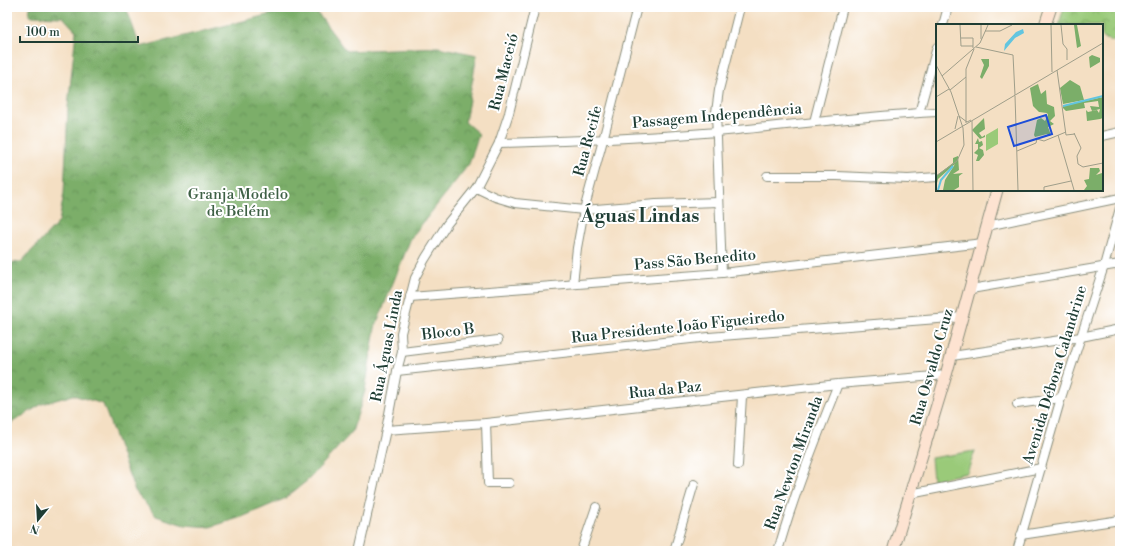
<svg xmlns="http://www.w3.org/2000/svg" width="1127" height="558" font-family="'Libre Bodoni',serif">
	<defs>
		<pattern id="forest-crowns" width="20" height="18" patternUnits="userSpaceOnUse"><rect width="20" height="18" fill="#7bae69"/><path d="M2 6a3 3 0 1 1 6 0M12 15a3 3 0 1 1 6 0" fill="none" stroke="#648f57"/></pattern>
		<pattern id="park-crowns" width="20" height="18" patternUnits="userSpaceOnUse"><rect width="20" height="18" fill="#9aca79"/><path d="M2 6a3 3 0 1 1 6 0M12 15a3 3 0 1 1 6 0" fill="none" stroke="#7da564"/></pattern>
	</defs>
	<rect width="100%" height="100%" fill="#fff"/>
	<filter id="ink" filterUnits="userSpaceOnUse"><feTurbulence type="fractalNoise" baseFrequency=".025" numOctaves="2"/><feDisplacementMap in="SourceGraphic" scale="8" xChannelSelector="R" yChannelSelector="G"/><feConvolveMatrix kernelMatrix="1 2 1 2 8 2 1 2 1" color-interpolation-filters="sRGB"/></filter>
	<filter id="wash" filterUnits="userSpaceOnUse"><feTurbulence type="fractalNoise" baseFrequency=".012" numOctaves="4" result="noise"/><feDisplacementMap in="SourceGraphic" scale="16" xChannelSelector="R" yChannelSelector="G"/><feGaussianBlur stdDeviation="0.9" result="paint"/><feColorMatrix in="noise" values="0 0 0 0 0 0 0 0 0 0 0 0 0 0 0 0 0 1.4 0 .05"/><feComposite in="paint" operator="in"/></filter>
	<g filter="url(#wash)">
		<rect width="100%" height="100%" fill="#f4dfc3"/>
		<polygon fill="url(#forest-crowns)" stroke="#4d764e" points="30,7 126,7 140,47 299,7 313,7 346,51 438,47 477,55 465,122 479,134 469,164 411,238 375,328 365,391 352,432 308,480 284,499 242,517 210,527 184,525 156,516 135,491 103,404 73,395 42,404 11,423 7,428 7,263 21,262 59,222 64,193 68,107 76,31 63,17 29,16"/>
		<polygon fill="url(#park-crowns)" stroke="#5c8456" points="1064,7 1120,7 1120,43 1102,38 1102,25 1059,25"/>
		<polygon fill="#9aca79" stroke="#5c8456" points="975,451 967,473 933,480 931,458"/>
	</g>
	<g filter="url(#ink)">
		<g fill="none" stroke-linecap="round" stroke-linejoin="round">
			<g stroke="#8a8e7c" stroke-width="10">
				<g id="street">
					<polyline points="943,25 948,7"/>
					<polyline points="919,113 937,47"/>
					<polyline points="814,122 843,7"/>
					<polyline points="1102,136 1120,132"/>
					<path d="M499 143C571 141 644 138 717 132 790 125 863 116 937 112"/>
					<polyline points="767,176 837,176 908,179 937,177"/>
					<polyline points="476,188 495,197 515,203 584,210 656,204 719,202"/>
					<polyline points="987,226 1120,198"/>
					<polyline points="722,273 716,112 719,90 740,7"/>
					<polyline points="573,284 577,248 584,210 603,140 637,7"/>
					<polyline points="971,289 1120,264"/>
					<polyline points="410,297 722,273 983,243"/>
					<polyline points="402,352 498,340"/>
					<polyline points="952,356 1081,337 1120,329"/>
					<polyline points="397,371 709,337 963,317"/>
					<polyline points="1017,404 1061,398"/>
					<polyline points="486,423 488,483 509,483"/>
					<polyline points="386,430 486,423 838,384 946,375"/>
					<polyline points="738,465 742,396"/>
					<polyline points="910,494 1041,468"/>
					<polyline points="1021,535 1120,520"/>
					<polyline points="359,551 386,430 397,371 402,352 401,333 415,278 425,259 447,224 476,188 499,143 509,113 535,7"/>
					<polyline points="581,551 596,507"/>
					<polyline points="674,551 694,484"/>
					<path d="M778 551C794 494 816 439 838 384"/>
					<polyline points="1017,551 1061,398 1104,266 1120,208"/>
				</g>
			</g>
			<g stroke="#8a8e7c" stroke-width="13">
				<g id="secondary">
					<polyline points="1045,25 1051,7"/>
					<polyline points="893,551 946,375 997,190"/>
				</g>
			</g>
			<use href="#street" stroke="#fff" stroke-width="8"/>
			<use href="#secondary" stroke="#fde3d1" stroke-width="11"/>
		</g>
	</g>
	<g text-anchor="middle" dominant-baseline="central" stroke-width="4" stroke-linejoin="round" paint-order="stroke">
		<g font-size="15" fill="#1f3d34" stroke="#fff">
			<text transform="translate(504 72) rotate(-76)">Rua Maceió</text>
			<text transform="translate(717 116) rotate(-5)">Passagem Independência</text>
			<text transform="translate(588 141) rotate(-75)">Rua Recife</text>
			<text transform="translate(695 260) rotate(-5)">Pass São Benedito</text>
			<text transform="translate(678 327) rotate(-6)">Rua Presidente João Figueiredo</text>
			<text transform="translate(448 332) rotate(-7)">Bloco B</text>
			<text transform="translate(387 346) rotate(-79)">Rua Águas Linda</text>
			<text transform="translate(932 367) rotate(-74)">Rua Osvaldo Cruz</text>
			<text transform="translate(1055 375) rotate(-73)">Avenida Débora Calandrine</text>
			<text transform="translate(665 390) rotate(-6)">Rua da Paz</text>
			<text transform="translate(794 463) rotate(-70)">Rua Newton Miranda</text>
		</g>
		<g font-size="15" fill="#3e6045" stroke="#fff">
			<text x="238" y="194">Granja Modelo<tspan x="238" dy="17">de Belém</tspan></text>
		</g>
		<g font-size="19" font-weight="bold" fill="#1f3d34" stroke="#fff">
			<text x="640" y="216">Águas Lindas</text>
		</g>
	</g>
	<g transform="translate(936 24)">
		<rect width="167" height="167" fill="#f4dfc3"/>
		<path d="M138 1H141L145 22 141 24ZM156 31 164 34V38L154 44 153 33ZM45 35H53V42L46 55 44 53 48 41ZM134 56 144 62 148 76 127 80 124 64ZM102 60 105 70 110 66 111 80 118 83 119 92 114 97 118 100 112 103 115 111 113 112 111 110 99 113 98 111 101 96 105 94 109 97 112 91 111 89 103 88 97 82 94 64ZM167 73V94L164 95 151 97 150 86 152 88 161 86 163 89 164 85 156 87 154 82 163 83 162 77 148 79 149 84 130 87 127 84V82ZM48 94 49 105 43 109 46 113 49 111V113L44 115 36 106ZM42 114 43 118 46 117 47 121 43 124 47 126 48 131 43 137H40L42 131 38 129 42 125V120H39ZM22 132 23 146 17 150 27 149 23 152V163L18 166H7L9 156 19 140 2 155 0 163V152L17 139V134ZM154 144H163L164 147 160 151 166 149V145L167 166H148L151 162 148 156 153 155Z" fill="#7bae69"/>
		<path d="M62 104V120L50 127V111Z" fill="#9aca79"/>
		<path d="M87 5 88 9 79 14 68 27 69 20 80 8Z" fill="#62c5df"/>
		<path fill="none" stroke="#62c5df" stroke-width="2" d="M127 82 167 72M2 166 5 156 17 142"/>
		<path fill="none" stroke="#9f9e8a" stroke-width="1" d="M24 1 25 22H37M45 1V15M115 1 116 48M125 1 127 20 131 25V36M49 7H64L76 1M25 14H37V24M40 23 77 31 79 71M0 41 15 68 27 104 28 121 21 137 0 152M121 46 130 111 139 110M6 52 44 19 52 1M14 66 30 53M79 72 82 166M0 73 13 65M23 92 31 98 35 96M36 97 37 166M30 99V45L38 25M19 105 22 92M138 109 145 124 141 132 142 140 147 143 167 139M122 111 138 166M0 118 167 19M81 127 100 119 101 115 108 117 130 108M108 166V163L135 157"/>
		<path fill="#1d4ed8" fill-opacity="0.15" stroke="#1d4ed8" stroke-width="2" d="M110 91 116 110 78 122 72 103Z"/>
		<rect width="167" height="167" fill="none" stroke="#1f3d34" stroke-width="2"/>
	</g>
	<rect width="1127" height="558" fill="none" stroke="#fff" stroke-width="24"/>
	<g transform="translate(38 520) rotate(198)" stroke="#ffffff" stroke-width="3" paint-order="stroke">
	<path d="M0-3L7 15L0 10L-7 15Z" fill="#1f3d34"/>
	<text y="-6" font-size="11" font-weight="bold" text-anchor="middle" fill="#1f3d34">N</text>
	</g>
	<path d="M20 36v6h118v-6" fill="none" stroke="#1f3d34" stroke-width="2"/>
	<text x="26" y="36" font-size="12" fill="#1f3d34" stroke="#ffffff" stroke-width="3" paint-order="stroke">100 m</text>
</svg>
